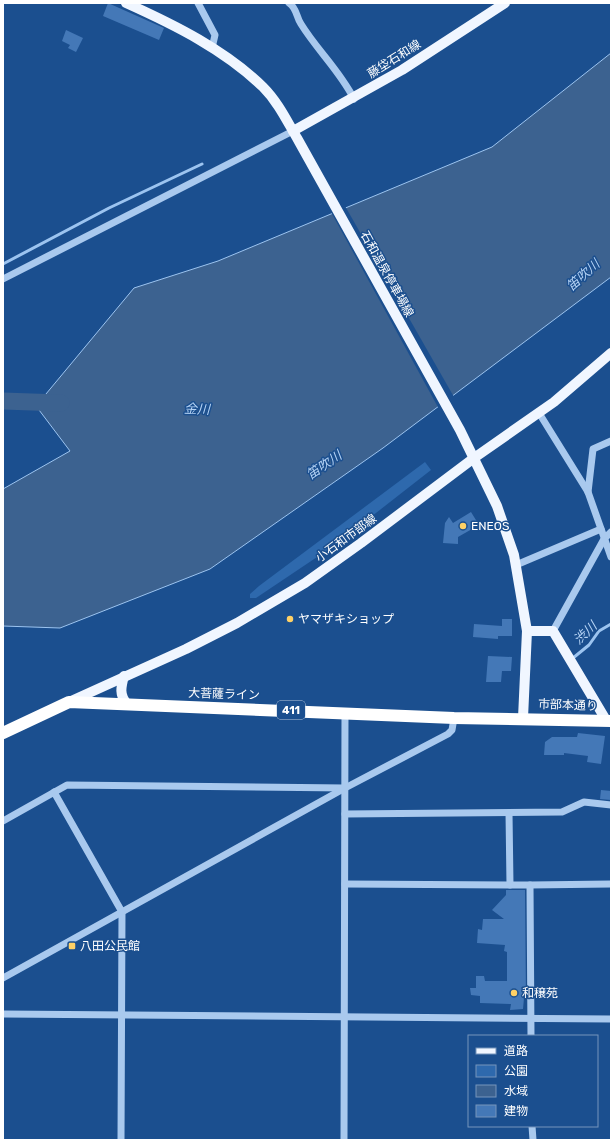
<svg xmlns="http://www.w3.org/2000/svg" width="614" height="1143" font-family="Rubik,'Noto Sans JP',sans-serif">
	<rect width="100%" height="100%" fill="#1b4f8f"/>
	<polygon fill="#2e69ad" points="425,462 431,470 335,545 256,598 250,598 250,594 259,586"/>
	<polygon fill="#3c6290" stroke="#9cc4f0" points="611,53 611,277 383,448 210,569 60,628 3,626 3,489 70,451 36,406 134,288 218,261 492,147"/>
	<polygon fill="#1b4f8f" points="345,206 454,397 439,409 331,212"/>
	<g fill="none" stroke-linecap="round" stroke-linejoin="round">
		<g stroke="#9cc4f0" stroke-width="3">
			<polyline points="3,264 109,208 202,164"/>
			<polyline points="573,658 589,645 599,631 611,624"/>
		</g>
		<polyline stroke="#3c6290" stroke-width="17" points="3,401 61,403"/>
	</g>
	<g fill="#4478b7">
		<polygon points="108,3 164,28 159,40 103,16"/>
		<polygon points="66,30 83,38 76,52 68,48 70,45 62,41"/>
		<polygon points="471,512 479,525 458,537 458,544 443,543 445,523 449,517 453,523"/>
		<polygon points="502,619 512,619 512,636 498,636 498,639 473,637 474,624 502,626"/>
		<polygon points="488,656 512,657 511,671 502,671 501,682 486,682"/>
		<polygon points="578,733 605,736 601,764 587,762 588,756 564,753 564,755 544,755 545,742 552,737 577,737"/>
		<polygon points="601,790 611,791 611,800 600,799"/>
		<polygon points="506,890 525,890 526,998 524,998 523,1009 510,1010 511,1004 480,1003 480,996 471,995 470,988 476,988 476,976 484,976 485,981 507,981 507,952 504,951 505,945 477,943 478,929 482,930 483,919 504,919 492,910 506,895"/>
	</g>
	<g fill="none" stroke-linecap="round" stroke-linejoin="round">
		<g stroke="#a9c9ee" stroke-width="7">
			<polyline points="198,3 215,35 212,48"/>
			<path d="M289 3C297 8 296 17 301 24 317 50 340 71 354 99"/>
			<polyline points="3,279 293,131"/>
			<polyline points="539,413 588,492 611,557"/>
			<polyline points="588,492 593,449 611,441"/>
			<polyline points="516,565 601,529"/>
			<polyline points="553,631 604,539 611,532"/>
			<polyline points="54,792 122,912 121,1140"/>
			<polyline points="509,813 510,885"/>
			<polyline points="345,814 562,812 584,802 611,805"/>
			<polyline points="3,821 67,785 345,788"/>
			<polyline points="345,884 530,885 611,884"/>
			<polyline points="530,885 531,1036"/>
			<polyline points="3,978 345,788 448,734 452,730 454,718"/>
			<polyline points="3,1014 611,1019"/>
			<polyline points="532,1126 533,1140"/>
			<polyline points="344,1140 345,712"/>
		</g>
		<g stroke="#f0f6ff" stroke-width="10">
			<path d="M126 3C175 25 225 50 263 87 278 102 287 121 297 138L460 430 497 506 514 555 527 631 523 718"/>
			<polyline points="293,131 402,70 505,3"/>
			<polyline points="527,631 553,631 606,720"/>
			<path d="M124 676C121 687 119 695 127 704"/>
			<polyline points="69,702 186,649 237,623 305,583 361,543 474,458 554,402 611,353"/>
		</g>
		<polyline stroke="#fff" stroke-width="12" points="3,733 69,702 454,718 611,721"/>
	</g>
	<g fill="#ffd166" stroke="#1b4f8f" stroke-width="1.5">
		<circle cx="463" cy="526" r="4"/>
		<circle cx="290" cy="619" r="4"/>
		<rect x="68" y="942" width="8" height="8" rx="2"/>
		<circle cx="514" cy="993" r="4"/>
	</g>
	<g text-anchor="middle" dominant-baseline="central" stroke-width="3" stroke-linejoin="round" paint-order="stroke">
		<rect fill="#1b4f8f" stroke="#bbcadd" stroke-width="1" x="277" y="701" width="28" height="18" rx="3"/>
		<g font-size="11" font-weight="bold" fill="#fff">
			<text x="291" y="710">411</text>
		</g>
		<g font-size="12" fill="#fff" stroke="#1b4f8f">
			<text transform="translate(394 59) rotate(-32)">藤垈石和線</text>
			<text transform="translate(387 274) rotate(61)">石和温泉停車場線</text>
			<text transform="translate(346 538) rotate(-36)">小石和市部線</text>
			<text transform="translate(224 694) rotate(2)">大菩薩ライン</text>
			<text transform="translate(568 705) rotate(2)">市部本通り</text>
		</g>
		<g font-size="12" fill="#fff" stroke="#1b4f8f" text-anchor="start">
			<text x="471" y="526">ENEOS</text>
			<text x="298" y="619">ヤマザキショップ</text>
			<text x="80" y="946">八田公民館</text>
			<text x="522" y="993">和穣苑</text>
		</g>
		<g font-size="13" font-style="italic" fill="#b5d3f5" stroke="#1b4f8f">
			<text transform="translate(583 275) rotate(-42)">笛吹川</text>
			<text transform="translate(197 409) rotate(2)">金川</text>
			<text transform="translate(324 465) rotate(-35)">笛吹川</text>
			<text transform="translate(585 633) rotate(-44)">渋川</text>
		</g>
	</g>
	<rect width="614" height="1143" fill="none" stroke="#ffffff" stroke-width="8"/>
	<rect x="468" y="1035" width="130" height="92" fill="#1b4f8f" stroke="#7695bc"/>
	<rect x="476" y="1048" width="20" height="6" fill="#f0f6ff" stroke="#7695bc"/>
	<text x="504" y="1055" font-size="12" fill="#ffffff">道路</text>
	<rect x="476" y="1065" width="20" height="12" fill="#2e69ad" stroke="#7695bc"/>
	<text x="504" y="1075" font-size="12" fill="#ffffff">公園</text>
	<rect x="476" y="1085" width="20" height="12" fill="#3c6290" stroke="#7695bc"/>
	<text x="504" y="1095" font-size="12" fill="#ffffff">水域</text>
	<rect x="476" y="1105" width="20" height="12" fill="#4478b7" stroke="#7695bc"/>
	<text x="504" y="1115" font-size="12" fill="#ffffff">建物</text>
</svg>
